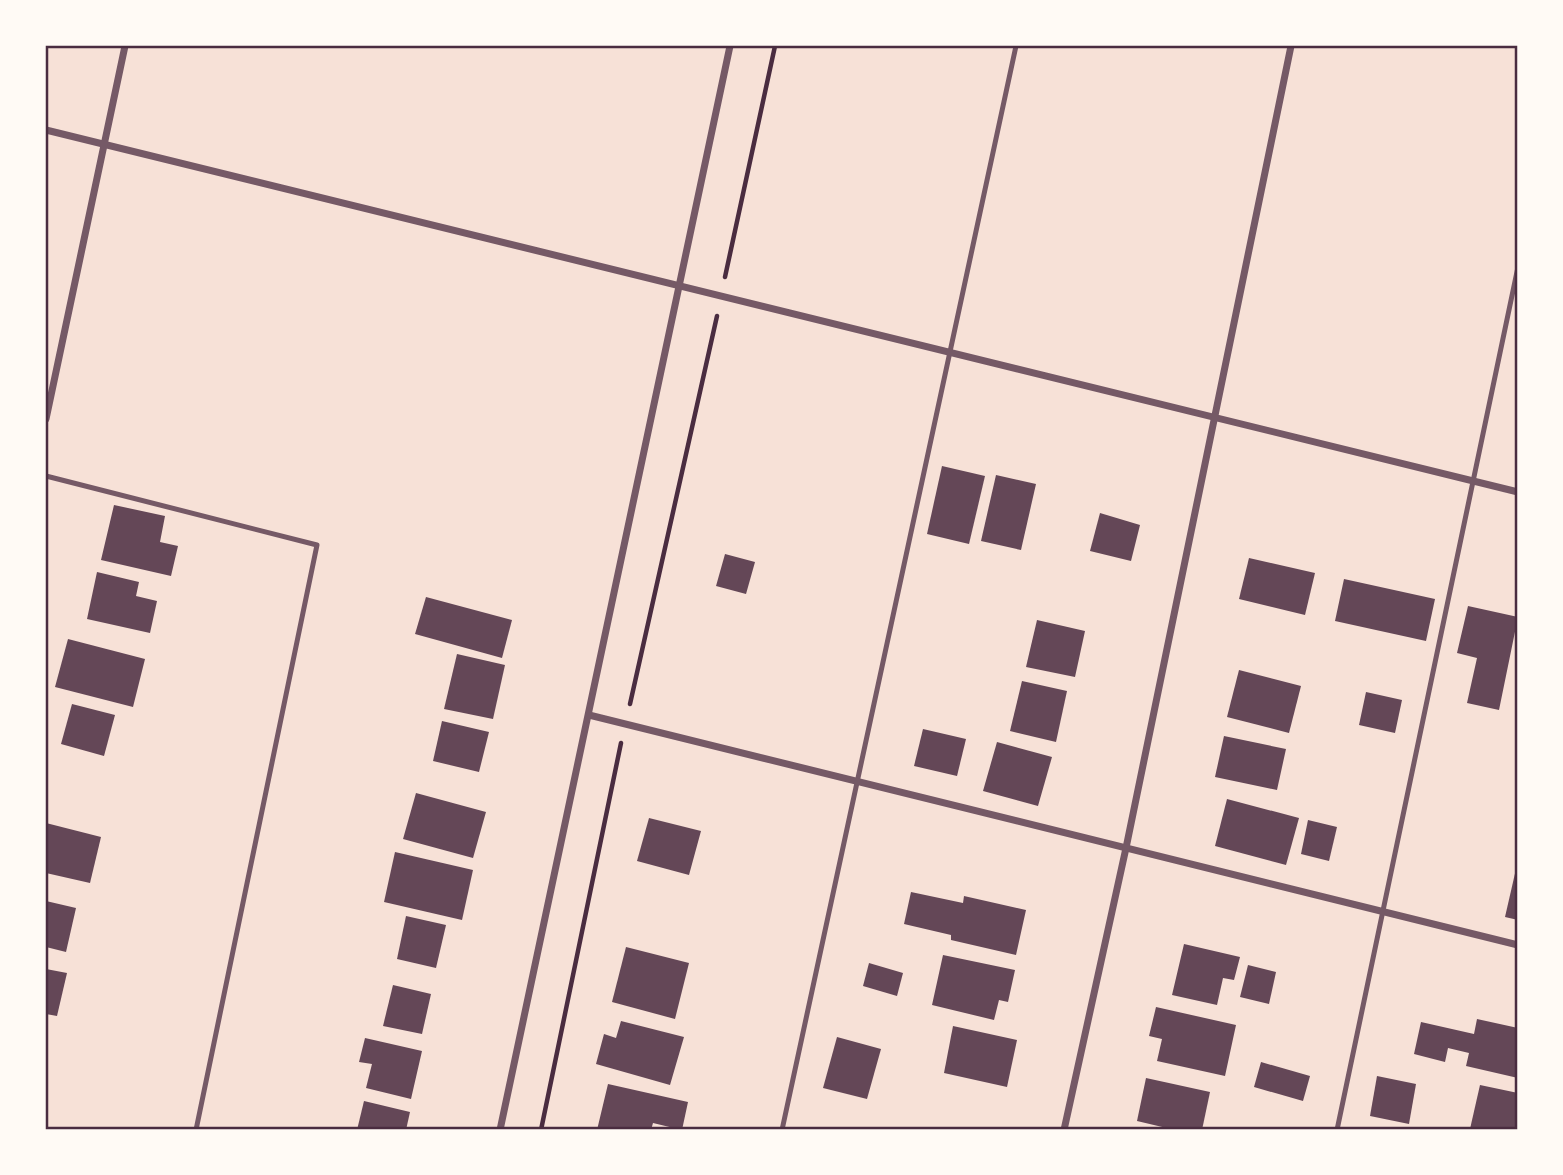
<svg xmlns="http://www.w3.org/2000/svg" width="1563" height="1175" font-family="Helvetica,sans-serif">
	<rect width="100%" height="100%" fill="#f7e1d7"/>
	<g fill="#644757">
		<polygon points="942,466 985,476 969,544 927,534"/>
		<polygon points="996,475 1036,484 1021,550 981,541"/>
		<polygon points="114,505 165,516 160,542 178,546 171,576 101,560"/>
		<polygon points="1100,513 1140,525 1131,561 1090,551"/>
		<polygon points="725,554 755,562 746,594 716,586"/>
		<polygon points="1249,558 1315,573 1305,615 1239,599"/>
		<polygon points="97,572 139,582 136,596 157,601 150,633 87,619"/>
		<polygon points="1344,579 1435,599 1426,641 1335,621"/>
		<polygon points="426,597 512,620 502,658 415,634"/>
		<polygon points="1468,606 1518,617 1499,710 1467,703 1477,658 1457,653"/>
		<polygon points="1037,620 1085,631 1075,677 1026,667"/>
		<polygon points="68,639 145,659 133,707 55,687"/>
		<polygon points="457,654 505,665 493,719 444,709"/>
		<polygon points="1239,670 1301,686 1289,733 1227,717"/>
		<polygon points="1022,681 1067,691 1056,742 1010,731"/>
		<polygon points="1366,692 1402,700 1395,733 1359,725"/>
		<polygon points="72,704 115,715 104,756 61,744"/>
		<polygon points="442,721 489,732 479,772 433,761"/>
		<polygon points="923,729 966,739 957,776 914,766"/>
		<polygon points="1224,736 1286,749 1277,790 1215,777"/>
		<polygon points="997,742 1052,757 1038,806 983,791"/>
		<polygon points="416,793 486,812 473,858 403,839"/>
		<polygon points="1227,799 1299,818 1286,865 1215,846"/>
		<polygon points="649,818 701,831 689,875 637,861"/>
		<polygon points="1308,820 1337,827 1329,861 1301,854"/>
		<polygon points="46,823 101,837 90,883 46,873"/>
		<polygon points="395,852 473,870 462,920 384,902"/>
		<polygon points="1516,869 1518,869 1518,920 1505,917"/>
		<polygon points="911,892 963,903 964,896 1026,910 1016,955 951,940 951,935 904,924"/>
		<polygon points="46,901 76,908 66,952 46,947"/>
		<polygon points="406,916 446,925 436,968 397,959"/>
		<polygon points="1184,944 1240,957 1234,980 1223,978 1217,1005 1172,995"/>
		<polygon points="626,947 689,963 675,1019 612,1002"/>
		<polygon points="943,955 1015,970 1008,1002 999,1000 994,1020 932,1005"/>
		<polygon points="869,963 903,973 897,996 863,986"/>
		<polygon points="1248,965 1276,972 1269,1004 1240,997"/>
		<polygon points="46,969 67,973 57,1016 46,1014"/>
		<polygon points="393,985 431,994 422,1034 383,1026"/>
		<polygon points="1156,1007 1236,1025 1225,1076 1157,1061 1162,1039 1149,1036"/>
		<polygon points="1477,1019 1518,1028 1518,1078 1466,1066 1469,1053 1448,1048 1445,1062 1414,1054 1421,1022 1474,1034"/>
		<polygon points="621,1021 684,1037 670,1085 596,1064 604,1034 616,1038"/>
		<polygon points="953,1026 1017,1040 1007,1087 944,1073"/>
		<polygon points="837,1037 881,1049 867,1099 823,1088"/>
		<polygon points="365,1038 422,1051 411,1099 366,1088 372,1064 359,1062"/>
		<polygon points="1261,1062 1310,1076 1303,1101 1254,1087"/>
		<polygon points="1377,1076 1416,1084 1409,1124 1370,1116"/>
		<polygon points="1146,1078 1210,1092 1202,1130 1175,1130 1137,1121"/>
		<polygon points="608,1084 688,1102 682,1130 653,1123 651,1130 597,1130"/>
		<polygon points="1480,1085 1518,1093 1518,1130 1470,1129"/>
		<polygon points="364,1101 410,1112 406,1130 357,1130"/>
	</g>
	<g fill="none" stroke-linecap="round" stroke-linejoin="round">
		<g stroke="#4a2c40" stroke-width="4.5">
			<polyline points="725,277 775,46"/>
			<polyline points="630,704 717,316"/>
			<polyline points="541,1130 621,743"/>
		</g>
		<g stroke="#755966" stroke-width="5">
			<polyline points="46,476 317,545 196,1130"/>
			<polyline points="782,1130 1016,46"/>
			<polyline points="1337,1130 1518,267"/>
		</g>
		<g stroke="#755966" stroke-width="7">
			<polyline points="46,130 1518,492"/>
			<polyline points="46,419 125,46"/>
			<polyline points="589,715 1518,945"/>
			<polyline points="500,1130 730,46"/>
			<polyline points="1064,1130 1126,848 1291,46"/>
		</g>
	</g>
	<rect width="1563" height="1175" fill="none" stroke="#fffaf5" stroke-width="94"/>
	<rect x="47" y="47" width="1469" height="1081" fill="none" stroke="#4a2c40" stroke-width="2.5"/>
</svg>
